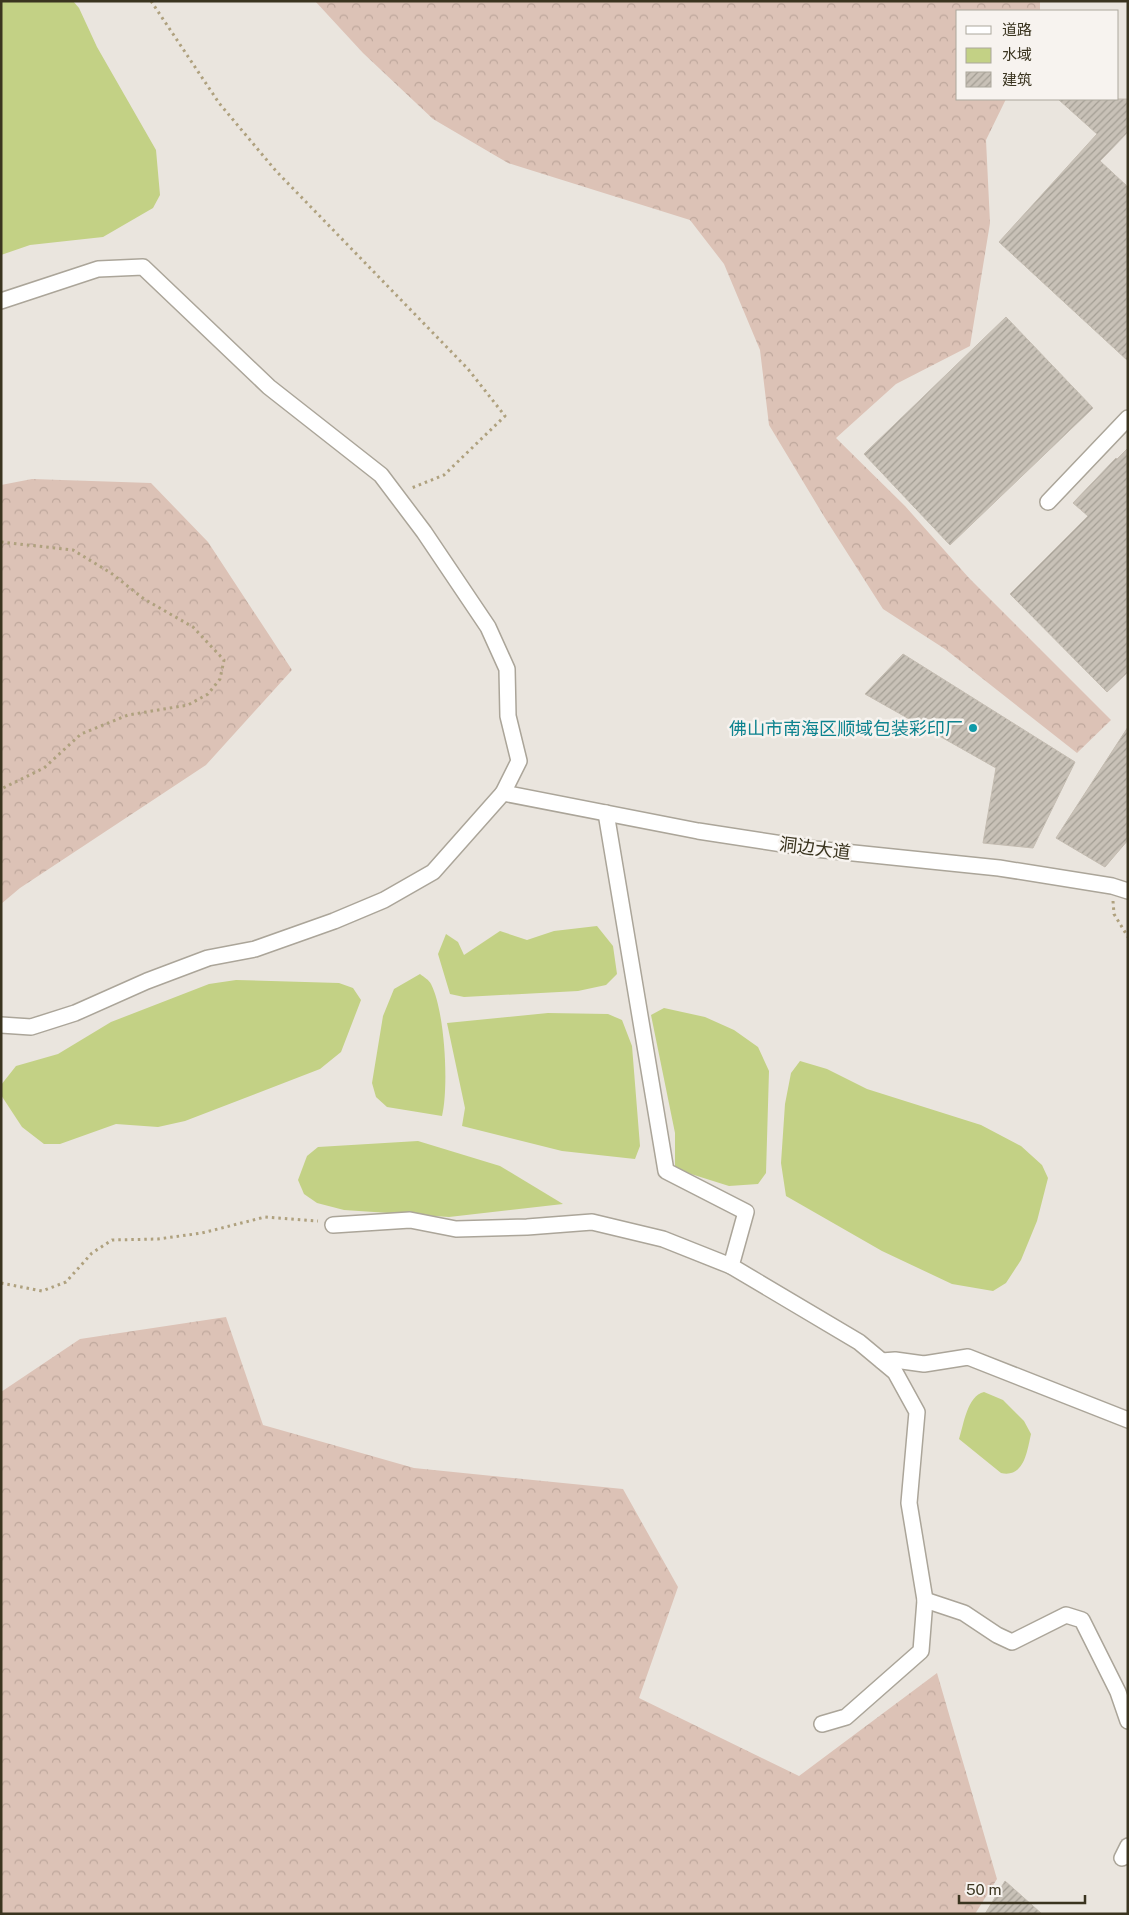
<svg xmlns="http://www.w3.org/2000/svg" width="1129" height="1915" font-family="'Public Sans','Noto Sans SC',sans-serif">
	<defs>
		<pattern id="forest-crowns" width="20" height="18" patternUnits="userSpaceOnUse" patternTransform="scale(1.25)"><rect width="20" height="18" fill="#dcc2b6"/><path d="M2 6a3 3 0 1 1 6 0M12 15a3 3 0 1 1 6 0" fill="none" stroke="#bea79c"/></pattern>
		<pattern id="building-hatch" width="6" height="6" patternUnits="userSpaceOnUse" patternTransform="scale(1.25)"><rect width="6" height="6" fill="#c8c1b7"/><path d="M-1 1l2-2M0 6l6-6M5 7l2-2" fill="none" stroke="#a39e94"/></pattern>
	</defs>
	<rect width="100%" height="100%" fill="#eae5de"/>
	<g fill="url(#forest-crowns)">
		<polygon points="315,1 1040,1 1040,11 958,11 958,99 1006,99 986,140 990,223 970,346 896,384 836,438 905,506 969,578 1111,720 1077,753 945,649 883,609 825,518 769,425 760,350 724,264 690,220 508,163 433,119 363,53"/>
		<polygon points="32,479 151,483 208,542 292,670 206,765 20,888 1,904 1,485"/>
		<polygon points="226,1317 263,1425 414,1468 623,1489 678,1587 639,1698 799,1776 937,1673 997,1879 975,1914 1,1914 1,1392 80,1339"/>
	</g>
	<g fill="#c3d185">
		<polygon points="1,1 73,1 79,8 97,47 156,150 160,195 153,208 103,237 30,245 1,255"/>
		<polygon points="597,926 613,946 617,974 606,985 578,991 464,997 450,994 438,954 446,934 458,942 464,955 500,931 527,940 554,931"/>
		<path d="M420 974C424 977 429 980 431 984 445 1011 449 1087 442 1116L387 1107 376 1097 372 1083 383 1016 394 989Z"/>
		<polygon points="236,980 339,983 353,988 361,1000 341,1052 320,1069 185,1121 158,1127 116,1124 60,1144 44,1144 22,1127 1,1095 1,1085 16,1066 58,1054 111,1022 209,984"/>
		<polygon points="664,1008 705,1017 734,1030 758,1047 769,1071 766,1173 758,1184 729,1186 675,1169 675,1133 651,1015"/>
		<polygon points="548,1013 608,1014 622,1020 632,1046 640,1146 635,1159 562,1151 462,1126 465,1108 447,1023"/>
		<polygon points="800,1061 827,1069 867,1089 981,1125 1021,1146 1042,1165 1048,1178 1037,1221 1021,1260 1006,1283 993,1291 952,1284 882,1251 786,1196 781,1163 785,1104 791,1073"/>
		<polygon points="418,1141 500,1166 563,1204 449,1217 344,1210 317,1203 304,1194 298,1180 307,1156 318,1147"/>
		<path d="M984 1392 1003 1400 1024 1421 1031 1434C1027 1452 1024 1478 1001 1473L959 1439C964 1424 967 1396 984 1392Z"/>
	</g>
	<g fill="url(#building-hatch)" stroke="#c4bcb1">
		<polygon points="1058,99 1128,99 1128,132 1100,161 1128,187 1128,361 999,242 1097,134"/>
		<polygon points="1006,317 1093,408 950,545 864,454"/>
		<polygon points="1128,448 1128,672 1107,692 1010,594 1088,516 1073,503 1116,458 1117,459"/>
		<polygon points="903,654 1075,762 1033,848 983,843 996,768 865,694"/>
		<polygon points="1128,727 1128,840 1105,867 1056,838"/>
		<polygon points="1005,1881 1042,1914 985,1914"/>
	</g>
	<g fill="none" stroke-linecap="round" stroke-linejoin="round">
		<g stroke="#aba599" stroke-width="18">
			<g id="minor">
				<polyline points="1,301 98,269 143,267 269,387 381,475 424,532 488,627 507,669 508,716 519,761 503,793 433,872 384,900 334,921 255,949 208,958 147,981 75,1013 31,1027 1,1025"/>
				<polyline points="1048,502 1128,418"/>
				<polyline points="503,793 698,831 815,849 999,868 1112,886 1128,891"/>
				<polyline points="606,813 666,1171 746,1212 731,1266 859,1342 895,1372 917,1412 909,1503 925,1600 921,1651 846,1717 822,1724"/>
				<polyline points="333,1225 410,1220 456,1229 527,1227 592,1222 663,1239 731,1266"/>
				<polyline points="882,1361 895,1360 924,1364 968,1357 1128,1420"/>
				<polyline points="925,1600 964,1613 997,1635 1012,1642 1066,1615 1082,1620 1118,1692 1128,1721"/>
				<polyline points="1122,1858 1128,1846"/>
			</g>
		</g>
		<g stroke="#afa17e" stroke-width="3" stroke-dasharray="2.5 4" stroke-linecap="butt">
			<polyline points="151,1 219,103 276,171 468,369 505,416 444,475 409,489"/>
			<polyline points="1,542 73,550 111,573 144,599 193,627 224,660 220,679 208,694 188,705 128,715 81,734 44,768 1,789"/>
			<polyline points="1113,901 1114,914 1128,937"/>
			<polyline points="1,1283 42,1291 66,1282 92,1253 112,1240 158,1239 202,1233 265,1217 318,1221"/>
		</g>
		<use href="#minor" stroke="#fff" stroke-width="15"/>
	</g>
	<circle fill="#0f9aa8" stroke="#f7f3ef" stroke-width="2" cx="973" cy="728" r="5"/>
	<g text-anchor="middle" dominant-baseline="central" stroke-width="5" stroke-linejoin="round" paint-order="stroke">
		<g font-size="18" fill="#0d838f" stroke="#f7f3ef" text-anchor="end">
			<text x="963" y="728">佛山市南海区顺域包装彩印厂</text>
		</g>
		<g font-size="18" fill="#3a341f" stroke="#f7f3ef">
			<text transform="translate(815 848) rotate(7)">洞边大道</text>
		</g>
	</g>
	<rect width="1129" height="1915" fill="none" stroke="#3a341f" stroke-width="5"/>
	<rect x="956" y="10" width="162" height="90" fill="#f7f3ef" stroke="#aba79c"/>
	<rect x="966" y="26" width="25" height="8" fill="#ffffff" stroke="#aba79c"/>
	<text x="1002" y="35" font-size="15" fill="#3a341f">道路</text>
	<rect x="966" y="48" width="25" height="15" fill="#c3d185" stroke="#aba79c"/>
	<text x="1002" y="60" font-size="15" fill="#3a341f">水域</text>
	<rect x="966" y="72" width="25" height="15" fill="url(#building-hatch)" stroke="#aba79c"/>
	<text x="1002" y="85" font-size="15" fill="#3a341f">建筑</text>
	<path d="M959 1895v8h126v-8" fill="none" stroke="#3a341f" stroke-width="2.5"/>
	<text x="966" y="1895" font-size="15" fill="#3a341f" stroke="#f7f3ef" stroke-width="4" paint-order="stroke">50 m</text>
</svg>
